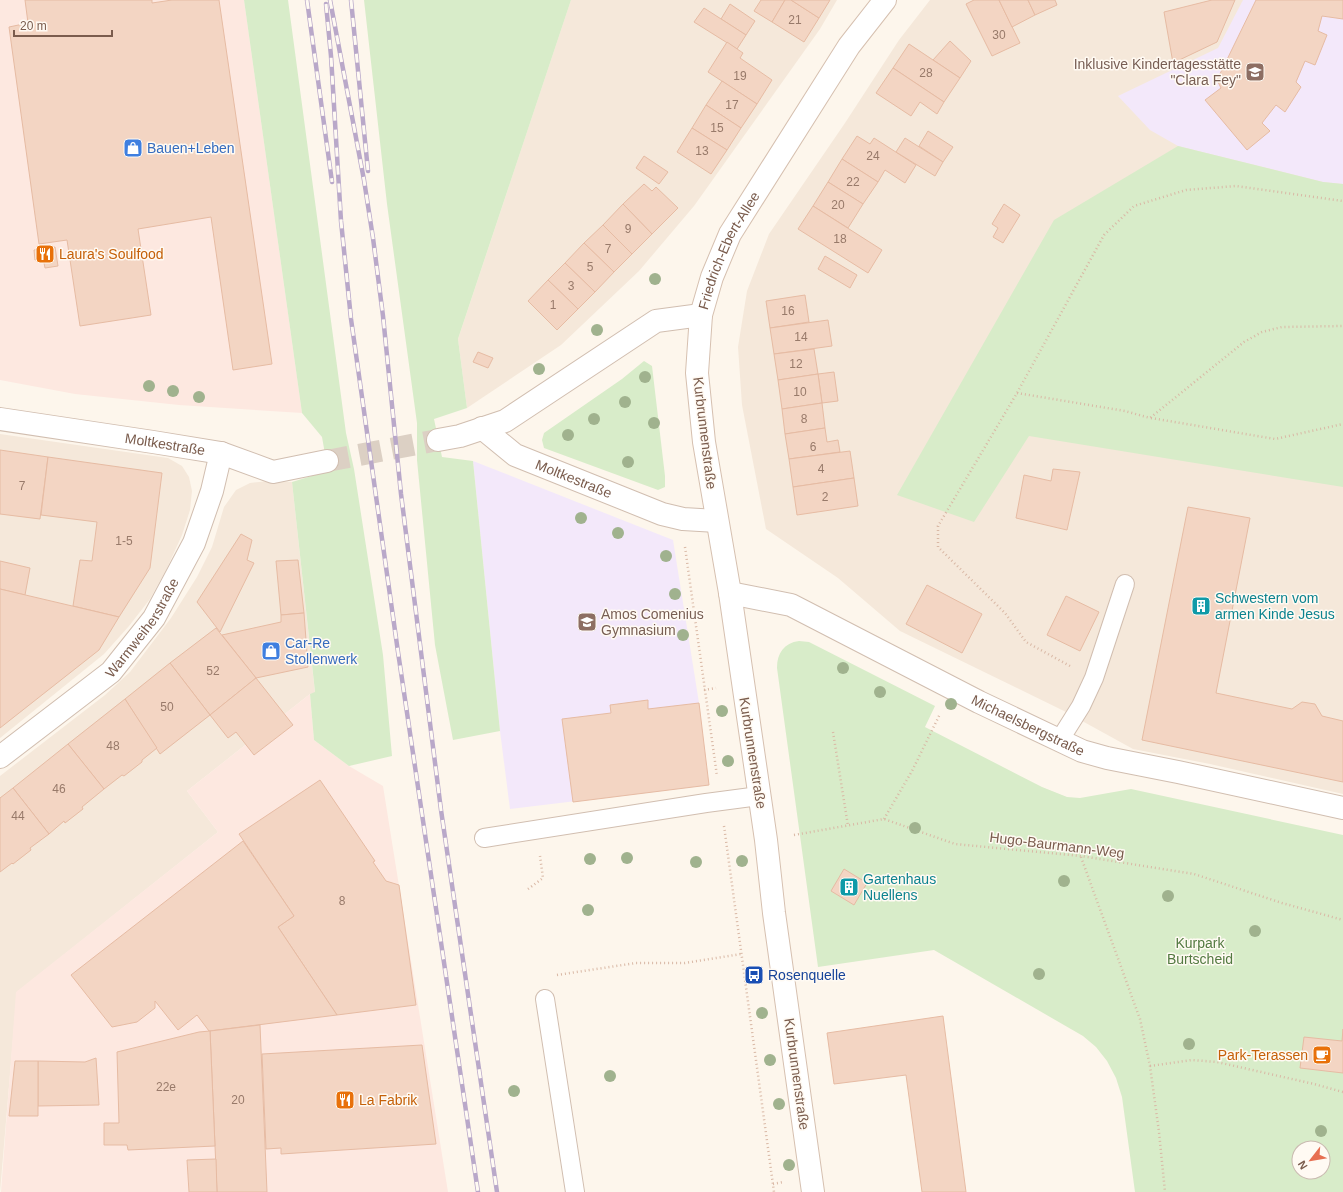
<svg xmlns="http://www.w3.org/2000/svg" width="1343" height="1192" font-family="Arial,sans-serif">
	<rect width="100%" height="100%" fill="#fdf6ec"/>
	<g fill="#f5e8da">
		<polygon points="571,0 837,0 820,29 694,206 639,271 561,345 467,408 458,339"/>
		<polygon points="930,0 1343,0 1343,794 1210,764 1133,749 1064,711 900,631 838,578 766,529 742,405 738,347 747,291 769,234 845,123 899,40"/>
		<polygon points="0,434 168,458 182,466 189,477 192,491 190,510 182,535 167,568 150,599 129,626 104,654 0,738"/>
		<polygon points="269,481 292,482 315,693 310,694 187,791 218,832 17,992 0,1192 0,776 105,695 130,672 171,618 197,577 212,547 224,507 236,490 250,483"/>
	</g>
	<g fill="#fde8e0">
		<polygon points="0,0 244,0 302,413 179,405 75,394 0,380"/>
		<polygon points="310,694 314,740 349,766 383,786 448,1192 1,1192 16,992 218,832 187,791"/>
	</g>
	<g fill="#f3e8fa">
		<polygon points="1243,0 1343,0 1343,184 1323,182 1178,146 1150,130 1118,96 1218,48"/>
		<polygon points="473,461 673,540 699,703 709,785 510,809 500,731"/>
	</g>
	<g fill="#d8ecc9" fill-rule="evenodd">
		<polygon points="244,0 288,0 346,433 354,469 383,655 392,756 349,766 314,740 310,694 315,692 292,482 328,471 322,437 302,413"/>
		<polygon points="364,0 571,0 458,339 467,408 434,419 442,457 473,461 500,731 453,740 435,645 417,460 417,423 387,204"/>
		<polygon points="1178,146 1323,182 1343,184 1343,487 1029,436 974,522 897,495 1054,220"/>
		<polygon points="644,361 652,366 665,476 665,487 658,490 544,448 542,440 544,433 622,379"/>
		<path d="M799 641 809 642 935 706 925 727 1042 787 1067 797 1080 798 1131 789 1343 835V1192H1135L1122 1097 1116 1078 1107 1061 1096 1047 1083 1036 934 950 818 967 777 668C777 653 784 643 799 641ZM1299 1148H1323V1172H1299Z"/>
	</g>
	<g fill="#f3d5c3" stroke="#e6bba3">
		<polygon points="25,0 152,0 152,3 172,0 219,0 272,364 233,370 211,217 138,229 151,315 80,326 67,240 39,244 9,27 28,23"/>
		<polygon points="761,0 785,0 772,22 754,11"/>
		<polygon points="785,0 791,0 819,18 804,42 772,22"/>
		<polygon points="791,0 830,0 819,18"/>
		<polygon points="974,0 999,0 1020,43 992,56 966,4"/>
		<polygon points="999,0 1028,0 1035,15 1012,27"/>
		<polygon points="1028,0 1055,0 1057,5 1035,15"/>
		<polygon points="1212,0 1235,0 1217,42 1173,63 1164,12"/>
		<polygon points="1256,0 1343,0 1343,19 1322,16 1318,31 1327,35 1315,65 1305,61 1296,82 1301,87 1285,112 1276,105 1262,123 1270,131 1247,150 1205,100 1221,88 1217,80"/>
		<polygon points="730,4 755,21 746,35 721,19"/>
		<polygon points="704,8 746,35 737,49 694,22"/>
		<polygon points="950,41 971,61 960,78 933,60"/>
		<polygon points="727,42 743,53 740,58 772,80 757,104 708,72"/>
		<polygon points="909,44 960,78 944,102 893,68"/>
		<polygon points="893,68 944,102 937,114 920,102 911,116 876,93"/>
		<polygon points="722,81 757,104 741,128 706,105"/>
		<polygon points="706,105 741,128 727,150 692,128"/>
		<polygon points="692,128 727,150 711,174 677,152"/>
		<polygon points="928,131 953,147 943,162 919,146"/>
		<polygon points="857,136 870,144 874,138 916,165 905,183 885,170 878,182 842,159"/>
		<polygon points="905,138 943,162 935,176 896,152"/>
		<polygon points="644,156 668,172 659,184 636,168"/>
		<polygon points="842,159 878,182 863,204 828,182"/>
		<polygon points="828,182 863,204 848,228 813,206"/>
		<polygon points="644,184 652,191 656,187 678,208 652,234 623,204"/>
		<polygon points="623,204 652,234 632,254 603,225"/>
		<polygon points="1004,204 1020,215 1003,243 993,237 998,228 992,224"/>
		<polygon points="813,206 882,250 868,273 798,229"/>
		<polygon points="603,225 632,254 614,272 584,243"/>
		<polygon points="584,243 614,272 595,292 565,263"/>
		<polygon points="55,247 58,266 45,268 43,258 35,260 34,250"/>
		<polygon points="825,256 857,275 850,288 818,269"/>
		<polygon points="565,263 595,292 578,309 548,280"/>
		<polygon points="548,280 578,309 557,330 528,301"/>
		<polygon points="805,295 809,322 770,328 766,301"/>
		<polygon points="828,320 832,346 774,354 770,328"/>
		<polygon points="814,349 818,374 778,380 774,354"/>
		<polygon points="478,352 493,358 488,368 473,362"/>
		<polygon points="834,372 838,401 822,403 818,374"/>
		<polygon points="818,374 822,403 782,409 778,380"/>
		<polygon points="822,403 825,428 785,434 782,409"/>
		<polygon points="825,428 827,442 838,440 840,452 789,459 785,434"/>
		<polygon points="0,450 48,457 40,519 0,514"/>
		<polygon points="850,451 854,478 793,487 789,459"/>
		<polygon points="48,457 162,473 150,568 119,617 73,606 80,560 92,561 97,522 41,515"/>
		<polygon points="1053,469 1080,472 1067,530 1016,518 1024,475 1051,481"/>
		<polygon points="854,478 858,506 797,515 793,487"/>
		<polygon points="1188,507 1250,518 1216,693 1292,709 1302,702 1315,704 1322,716 1343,721 1343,782 1142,740"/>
		<polygon points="241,534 252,540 247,560 254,563 220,632 197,602"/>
		<polygon points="298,560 304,613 281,615 276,561"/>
		<polygon points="0,561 30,568 25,595 0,589"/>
		<polygon points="927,585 982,614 962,653 906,624"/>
		<polygon points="0,589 119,617 99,650 0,728"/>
		<polygon points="1066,596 1099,612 1080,651 1047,635"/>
		<polygon points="304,613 308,667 256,678 222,635 281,622 281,615"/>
		<polygon points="216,628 256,678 210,715 170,663"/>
		<polygon points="170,663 210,715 160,754 125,699"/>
		<polygon points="256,678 293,725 254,755 236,732 228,738 210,715"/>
		<polygon points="125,699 157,748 142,760 142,762 124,776 122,775 104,789 68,744"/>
		<polygon points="648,700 648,709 699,703 709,785 573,802 562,719 611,713 610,705"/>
		<polygon points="68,744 104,789 82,807 83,809 65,823 64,821 49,834 13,788"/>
		<polygon points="320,780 375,861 373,862 386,881 399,885 416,1005 337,1015 278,927 294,916 239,834"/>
		<polygon points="13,788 49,834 30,848 31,850 13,864 12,863 0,872 0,798"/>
		<polygon points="243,841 294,916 278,927 337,1015 209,1031 197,1015 178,1030 155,1001 155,1008 137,1022 112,1027 71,975"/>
		<polygon points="844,869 867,883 854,905 831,891"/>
		<polygon points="943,1016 966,1192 922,1192 906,1075 834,1084 827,1033"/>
		<polygon points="260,1025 267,1192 217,1192 210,1031"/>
		<polygon points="1343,1029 1343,1073 1300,1068 1304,1037 1342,1041"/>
		<polygon points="210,1031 215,1146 128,1150 127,1145 104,1145 104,1123 119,1123 117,1052 199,1032"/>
		<polygon points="422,1045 436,1144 281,1154 281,1148 266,1149 262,1054"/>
		<polygon points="96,1058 99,1105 38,1106 38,1061 85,1062"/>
		<polygon points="15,1061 38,1061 38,1116 9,1116"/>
		<polygon points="216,1159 217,1192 189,1192 187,1160"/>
	</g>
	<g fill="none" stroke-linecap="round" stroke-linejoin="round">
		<polyline stroke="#dcd0c4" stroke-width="22" stroke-dasharray="22 11" stroke-linecap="butt" points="327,461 438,440"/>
		<g stroke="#d1beb0" stroke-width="20">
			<g id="service">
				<polyline points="1059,741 1081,706 1094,678 1125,584"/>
				<polyline points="484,838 706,803 759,796"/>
				<polyline points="545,999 575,1192"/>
			</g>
		</g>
		<g stroke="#d1beb0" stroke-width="24">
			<g id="minor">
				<path id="s1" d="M0 419 153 442 221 453 273 472 327 461"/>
				<path id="s2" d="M482 428 515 455 662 514 683 519 717 521"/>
				<polyline points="438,440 460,436 505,421 656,321 701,315"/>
				<path id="s3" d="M730 593 791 605 979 702 1082 751 1107 758 1178 772 1343 808"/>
				<path id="s4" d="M0 757 111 672 154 618 194 543 212 491 221 453"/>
			</g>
		</g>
		<g stroke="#d6c0b0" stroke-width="24">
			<g id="secondary">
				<path id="s5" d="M813 1192 774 913 766 840 730 593 704 442 697 373 701 315 712 277 730 234 849 46 885 0"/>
			</g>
		</g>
		<g stroke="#d9b8a5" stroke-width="2.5" stroke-dasharray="1 3" stroke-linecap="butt">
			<polyline points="1017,393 1125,411 1150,418 1244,342 1262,332 1282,327 1343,326"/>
			<polyline points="1151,418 1275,439 1343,424"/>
			<polyline points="685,547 717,776"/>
			<polyline points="1070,666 1026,642 1005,613 938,547 938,526 1017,393 1104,235 1134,206 1186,190 1236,186 1343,201"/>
			<polyline points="704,690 716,688"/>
			<polyline points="833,732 848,826"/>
			<polyline points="884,819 912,771 940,714"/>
			<polyline points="724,826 774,1192"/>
			<polyline points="794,835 884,819 955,844 1081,856 1194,874 1282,903 1343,920"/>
			<polyline points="1081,857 1140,1019 1150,1066 1159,1132 1165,1192"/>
			<polyline points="528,889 543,878 540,856"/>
			<polyline points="557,975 636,963 685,963 741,954"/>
			<polyline points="1150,1066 1192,1060 1217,1062 1314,1084 1343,1092"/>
			<polyline points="773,1184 783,1182"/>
		</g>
		<use href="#service" stroke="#fff" stroke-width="18"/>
		<use href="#minor" stroke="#fff" stroke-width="22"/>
		<use href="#secondary" stroke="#fff" stroke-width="22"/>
		<g stroke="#b9a8c9" stroke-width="4.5">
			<g id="rail">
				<polyline points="307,0 332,182"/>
				<polyline points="330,0 364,180 373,238 383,316 401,494 441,810 497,1192"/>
				<polyline points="351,0 368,171"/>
				<polyline points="326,4 331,56 341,221 351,319 398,652 478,1192"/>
			</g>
		</g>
		<use href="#rail" stroke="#fffaf3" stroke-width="3" stroke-dasharray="9" stroke-linecap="butt"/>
	</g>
	<g fill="#a0b28e">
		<circle cx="655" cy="279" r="6"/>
		<circle cx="597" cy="330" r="6"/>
		<circle cx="539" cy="369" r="6"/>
		<circle cx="645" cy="377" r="6"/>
		<circle cx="149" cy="386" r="6"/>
		<circle cx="173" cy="391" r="6"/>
		<circle cx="199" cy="397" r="6"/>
		<circle cx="625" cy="402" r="6"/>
		<circle cx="594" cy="419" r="6"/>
		<circle cx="654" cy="423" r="6"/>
		<circle cx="568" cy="435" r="6"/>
		<circle cx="628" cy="462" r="6"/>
		<circle cx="581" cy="518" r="6"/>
		<circle cx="618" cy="533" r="6"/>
		<circle cx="666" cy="556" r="6"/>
		<circle cx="675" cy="594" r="6"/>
		<circle cx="683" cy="635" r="6"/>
		<circle cx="843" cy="668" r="6"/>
		<circle cx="880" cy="692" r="6"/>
		<circle cx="951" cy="704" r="6"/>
		<circle cx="722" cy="711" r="6"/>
		<circle cx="728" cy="761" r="6"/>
		<circle cx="915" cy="828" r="6"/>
		<circle cx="627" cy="858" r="6"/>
		<circle cx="590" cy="859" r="6"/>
		<circle cx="742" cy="861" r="6"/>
		<circle cx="696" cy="862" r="6"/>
		<circle cx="1064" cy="881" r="6"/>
		<circle cx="1168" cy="896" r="6"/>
		<circle cx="588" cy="910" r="6"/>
		<circle cx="1255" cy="931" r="6"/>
		<circle cx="1039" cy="974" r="6"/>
		<circle cx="762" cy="1013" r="6"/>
		<circle cx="1189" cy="1044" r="6"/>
		<circle cx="770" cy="1060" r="6"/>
		<circle cx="610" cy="1076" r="6"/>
		<circle cx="514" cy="1091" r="6"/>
		<circle cx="779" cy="1104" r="6"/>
		<circle cx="1321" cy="1131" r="6"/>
		<circle cx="789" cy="1165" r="6"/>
	</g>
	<defs>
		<g id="school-square" transform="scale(1)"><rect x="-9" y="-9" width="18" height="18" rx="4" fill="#8d6e63" stroke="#fffaf3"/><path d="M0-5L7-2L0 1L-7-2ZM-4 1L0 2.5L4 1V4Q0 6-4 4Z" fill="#fff"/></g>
		<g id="shop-square" transform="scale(1)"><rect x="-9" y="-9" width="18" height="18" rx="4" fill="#3f7fe0" stroke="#fffaf3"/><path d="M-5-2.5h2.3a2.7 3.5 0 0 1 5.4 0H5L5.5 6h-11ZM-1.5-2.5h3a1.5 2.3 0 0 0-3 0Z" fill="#fff"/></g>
		<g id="restaurant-square" transform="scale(1)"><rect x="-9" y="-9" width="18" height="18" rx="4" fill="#e8710a" stroke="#fffaf3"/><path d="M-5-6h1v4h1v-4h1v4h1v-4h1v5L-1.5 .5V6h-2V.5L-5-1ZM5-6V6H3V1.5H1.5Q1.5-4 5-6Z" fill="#fff"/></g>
		<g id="building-square" transform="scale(1)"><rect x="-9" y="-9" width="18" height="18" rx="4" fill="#0f9aa8" stroke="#fffaf3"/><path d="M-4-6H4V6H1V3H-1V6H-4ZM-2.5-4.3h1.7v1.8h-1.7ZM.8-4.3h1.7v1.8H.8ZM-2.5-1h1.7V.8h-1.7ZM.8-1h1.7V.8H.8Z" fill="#fff"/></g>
		<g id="bus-square" transform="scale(1)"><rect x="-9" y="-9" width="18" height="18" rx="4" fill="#1a4fb4" stroke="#fffaf3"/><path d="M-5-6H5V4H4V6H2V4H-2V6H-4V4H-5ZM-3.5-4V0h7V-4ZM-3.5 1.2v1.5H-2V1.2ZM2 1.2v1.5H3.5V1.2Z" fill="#fff"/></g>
		<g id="cafe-square" transform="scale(1)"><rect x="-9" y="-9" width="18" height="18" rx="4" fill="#e8710a" stroke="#fffaf3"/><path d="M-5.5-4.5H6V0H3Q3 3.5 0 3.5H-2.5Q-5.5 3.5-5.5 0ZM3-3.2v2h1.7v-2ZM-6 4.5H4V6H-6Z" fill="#fff"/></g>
	</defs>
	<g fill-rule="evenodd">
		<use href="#school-square" x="1255" y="72"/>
		<use href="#shop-square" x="133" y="148"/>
		<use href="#restaurant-square" x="45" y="254"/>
		<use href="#building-square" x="1201" y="606"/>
		<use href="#school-square" x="587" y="622"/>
		<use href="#shop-square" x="271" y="651"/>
		<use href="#building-square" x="849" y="887"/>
		<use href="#bus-square" x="754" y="975"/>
		<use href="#cafe-square" x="1322" y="1055"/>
		<use href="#restaurant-square" x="345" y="1100"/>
	</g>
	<g text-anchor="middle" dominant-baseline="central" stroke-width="3" stroke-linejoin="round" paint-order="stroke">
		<g font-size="12" fill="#987a6a">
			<text x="795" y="20">21</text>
			<text x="999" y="35">30</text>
			<text x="926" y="73">28</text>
			<text x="740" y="76">19</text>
			<text x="732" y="105">17</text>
			<text x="717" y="128">15</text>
			<text x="702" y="151">13</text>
			<text x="873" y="156">24</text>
			<text x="853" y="182">22</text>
			<text x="838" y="205">20</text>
			<text x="628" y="229">9</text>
			<text x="840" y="239">18</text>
			<text x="608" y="249">7</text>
			<text x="590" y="267">5</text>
			<text x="571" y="286">3</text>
			<text x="553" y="305">1</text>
			<text x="788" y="311">16</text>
			<text x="801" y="337">14</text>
			<text x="796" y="364">12</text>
			<text x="800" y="392">10</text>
			<text x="804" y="419">8</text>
			<text x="813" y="447">6</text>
			<text x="821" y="469">4</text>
			<text x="22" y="486">7</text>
			<text x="825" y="497">2</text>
			<text x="124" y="541">1-5</text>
			<text x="213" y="671">52</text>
			<text x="167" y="707">50</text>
			<text x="113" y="746">48</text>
			<text x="59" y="789">46</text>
			<text x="18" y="816">44</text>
			<text x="342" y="901">8</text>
			<text x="166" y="1087">22e</text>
			<text x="238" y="1100">20</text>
		</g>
		<g font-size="14" fill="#785e54" stroke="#fffaf3" text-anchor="end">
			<text x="1241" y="64">Inklusive Kindertagesstätte<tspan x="1241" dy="16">"Clara Fey"</tspan></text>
			<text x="601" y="614" text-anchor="start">Amos Comenius<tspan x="601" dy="16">Gymnasium</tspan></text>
		</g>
		<g font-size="14" fill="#366cbe" stroke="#fffaf3" text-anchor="start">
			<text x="147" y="148">Bauen+Leben</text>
			<text x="285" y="643">Car-Re<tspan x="285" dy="16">Stollenwerk</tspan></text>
		</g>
		<g font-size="14" fill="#7a5c4d" stroke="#fffaf3">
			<text stroke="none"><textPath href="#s5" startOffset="956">Friedrich-Ebert-Allee</textPath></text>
			<text transform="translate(705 433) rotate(83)">Kurbrunnenstraße</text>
			<text stroke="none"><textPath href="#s1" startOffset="167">Moltkestraße</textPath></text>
			<text stroke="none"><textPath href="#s2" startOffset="106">Moltkestraße</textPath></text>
			<text stroke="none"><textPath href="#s4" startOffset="194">Warmweiherstraße</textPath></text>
			<text stroke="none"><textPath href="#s3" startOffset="328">Michaelsbergstraße</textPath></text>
			<text transform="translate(753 753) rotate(81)">Kurbrunnenstraße</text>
			<text transform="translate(1057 845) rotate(7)">Hugo-Baurmann-Weg</text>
			<text transform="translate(797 1074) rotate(82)">Kurbrunnenstraße</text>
		</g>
		<g font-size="14" fill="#c56008" stroke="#fffaf3" text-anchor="start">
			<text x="59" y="254">Laura's Soulfood</text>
			<text x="1308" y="1055" text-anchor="end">Park-Terassen</text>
			<text x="359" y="1100">La Fabrik</text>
		</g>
		<g font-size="14" fill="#0d838f" stroke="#fffaf3" text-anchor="start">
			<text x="1215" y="598">Schwestern vom<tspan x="1215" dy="16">armen Kinde Jesus</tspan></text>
			<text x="863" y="879">Gartenhaus<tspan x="863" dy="16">Nuellens</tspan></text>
		</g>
		<g font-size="14" fill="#537a41" stroke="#fffaf3">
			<text x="1200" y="943">Kurpark<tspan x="1200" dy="16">Burtscheid</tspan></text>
		</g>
		<g font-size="14" fill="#164399" stroke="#fffaf3" text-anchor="start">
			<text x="768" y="975">Rosenquelle</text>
		</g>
	</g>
	<g transform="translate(1311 1160) rotate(239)"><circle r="19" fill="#fffaf3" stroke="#cabbb1"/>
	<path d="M0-3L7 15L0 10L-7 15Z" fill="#e76f51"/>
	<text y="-6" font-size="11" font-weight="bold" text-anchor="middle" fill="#7a5c4d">N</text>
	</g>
	<path d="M14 30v6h98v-6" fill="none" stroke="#7a5c4d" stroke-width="2"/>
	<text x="20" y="30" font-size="12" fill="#7a5c4d" stroke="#fffaf3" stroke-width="3" paint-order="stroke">20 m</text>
</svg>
